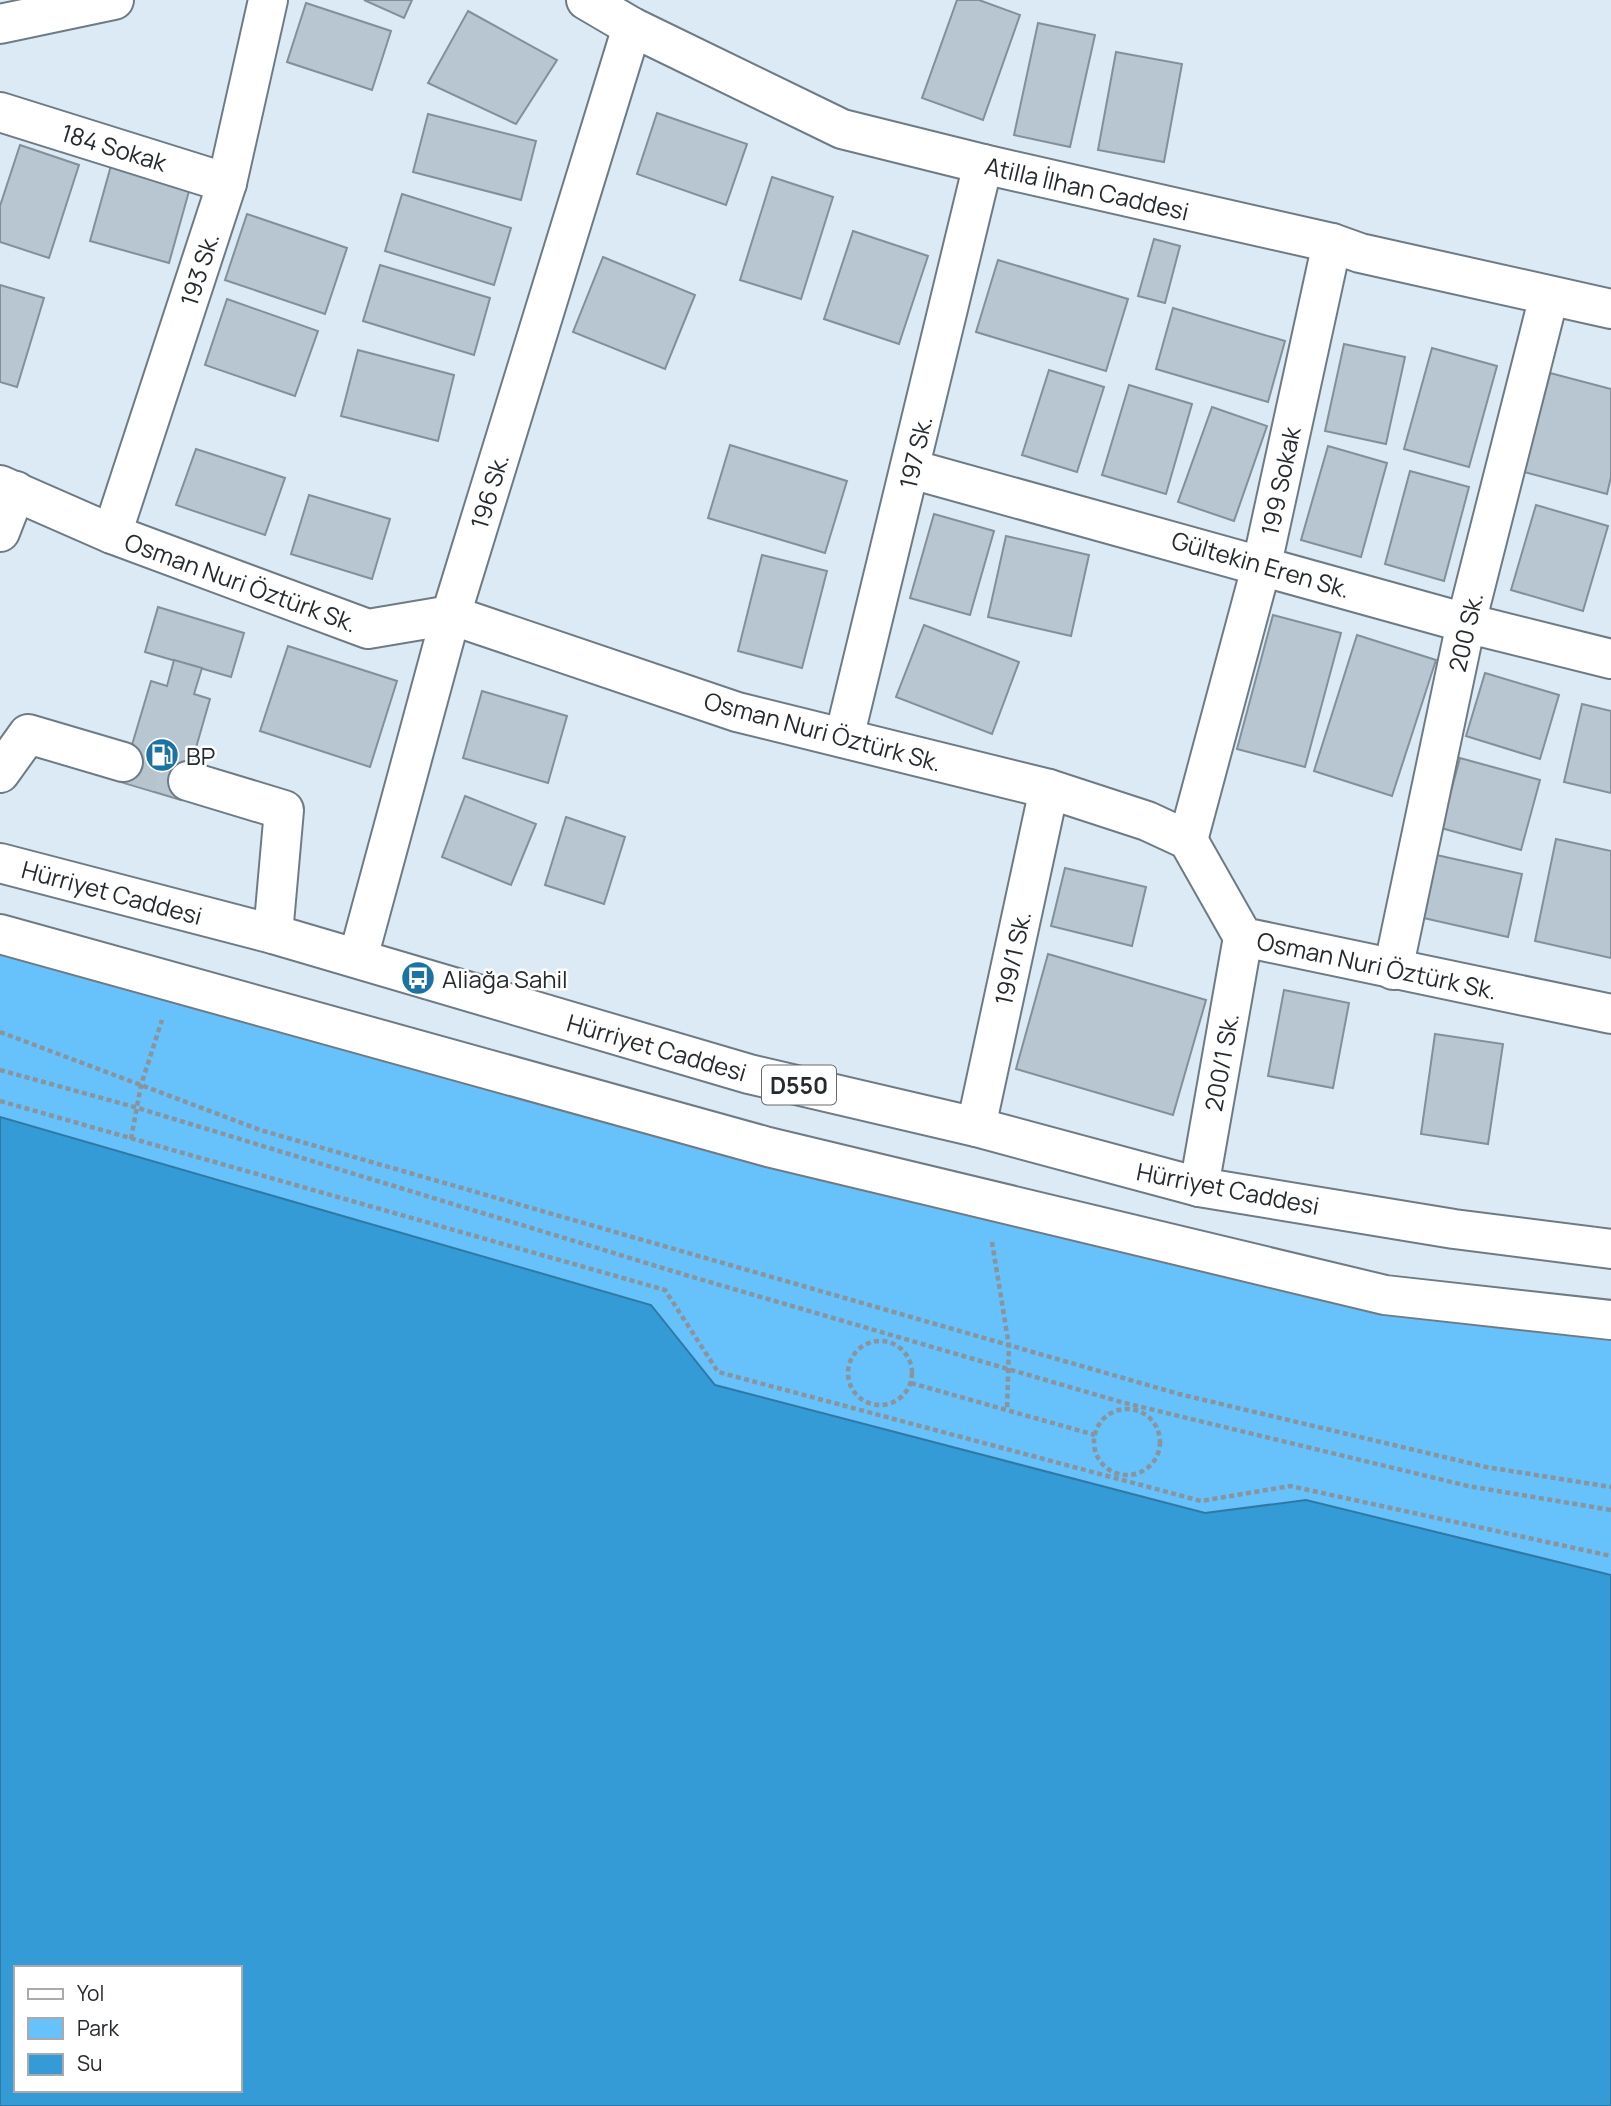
<svg xmlns="http://www.w3.org/2000/svg" width="1611" height="2106" font-family="Manrope,sans-serif">
	<rect width="100%" height="100%" fill="#dbeaf5"/>
	<polygon fill="#67c1fb" points="0,934 1385,1295 1611,1320 1611,1575 1306,1500 1205,1514 714,1385 651,1305 0,1117"/>
	<path fill="#349bd7" stroke="#3079a4" stroke-width="2" fill-rule="evenodd" d="M0 1117 651 1305 715 1385 1205 1513 1306 1500 1611 1575V2106H0ZM16 1968H240V2090H16Z"/>
	<g fill="#b7c6d0" stroke="#83909a" stroke-width="2">
		<polygon points="364,0 412,0 404,18"/>
		<polygon points="957,0 979,0 1020,15 983,120 922,98"/>
		<polygon points="306,3 391,31 372,90 287,62"/>
		<polygon points="468,11 557,60 516,124 428,83"/>
		<polygon points="1038,23 1095,35 1070,147 1014,135"/>
		<polygon points="1116,52 1182,64 1164,162 1098,150"/>
		<polygon points="657,113 747,144 726,205 637,174"/>
		<polygon points="428,114 536,141 521,200 413,172"/>
		<polygon points="20,145 79,165 49,258 0,242 0,206"/>
		<polygon points="112,162 191,184 169,263 90,241"/>
		<polygon points="772,177 833,197 801,299 740,280"/>
		<polygon points="402,194 511,228 494,285 385,251"/>
		<polygon points="247,214 347,248 325,314 225,280"/>
		<polygon points="853,231 928,256 899,344 824,319"/>
		<polygon points="1154,239 1180,246 1165,303 1138,296"/>
		<polygon points="603,257 695,295 665,369 573,332"/>
		<polygon points="998,260 1128,299 1106,371 976,332"/>
		<polygon points="380,265 490,298 474,355 363,321"/>
		<polygon points="0,285 44,298 17,387 0,382"/>
		<polygon points="227,299 318,331 295,396 205,365"/>
		<polygon points="1173,308 1285,341 1268,402 1156,369"/>
		<polygon points="1344,344 1405,357 1386,444 1325,431"/>
		<polygon points="1432,348 1497,366 1469,467 1404,449"/>
		<polygon points="358,350 454,375 438,441 341,416"/>
		<polygon points="1049,370 1104,387 1077,472 1022,455"/>
		<polygon points="1550,373 1611,389 1611,477 1607,494 1524,472"/>
		<polygon points="1129,385 1192,404 1166,494 1102,475"/>
		<polygon points="1212,407 1267,426 1234,521 1178,502"/>
		<polygon points="730,445 847,481 825,553 708,518"/>
		<polygon points="1328,446 1387,463 1361,557 1301,540"/>
		<polygon points="196,449 285,478 265,535 176,505"/>
		<polygon points="1410,471 1469,487 1444,581 1385,564"/>
		<polygon points="309,495 390,519 372,579 291,554"/>
		<polygon points="1536,505 1608,526 1583,611 1511,590"/>
		<polygon points="934,514 994,531 970,615 910,598"/>
		<polygon points="1006,536 1089,555 1071,636 988,617"/>
		<polygon points="762,555 827,571 802,668 738,651"/>
		<polygon points="158,607 244,633 231,677 145,652"/>
		<polygon points="1273,615 1341,633 1305,767 1237,749"/>
		<polygon points="924,625 1019,662 992,734 896,697"/>
		<polygon points="1357,635 1436,660 1392,796 1314,771"/>
		<polygon points="288,646 397,681 370,767 260,731"/>
		<polygon points="174,660 202,668 194,694 210,699 181,800 121,782 151,681 167,686"/>
		<polygon points="1485,673 1559,695 1540,759 1466,736"/>
		<polygon points="482,691 567,716 548,783 463,758"/>
		<polygon points="1582,704 1611,711 1611,793 1564,782"/>
		<polygon points="1460,758 1540,780 1521,850 1441,828"/>
		<polygon points="465,796 536,824 511,885 442,857"/>
		<polygon points="566,817 625,837 604,904 545,885"/>
		<polygon points="1556,839 1611,851 1611,958 1535,941"/>
		<polygon points="1432,854 1522,874 1508,937 1419,917"/>
		<polygon points="1065,868 1146,887 1132,946 1051,926"/>
		<polygon points="1048,954 1206,1000 1173,1115 1016,1069"/>
		<polygon points="1284,990 1349,1003 1333,1088 1268,1076"/>
		<polygon points="1435,1034 1503,1044 1488,1144 1421,1134"/>
	</g>
	<g fill="none" stroke-linecap="round" stroke-linejoin="round">
		<polyline stroke="#b7c4cd" stroke-width="38" stroke-dasharray="38 19" stroke-linecap="butt" points="123,762 188,781"/>
		<g stroke="#6e7b84" stroke-width="42">
			<g id="minor">
				<polyline points="586,0 632,27 842,129 983,164 1332,243 1360,253 1611,309"/>
				<polyline points="0,24 114,0"/>
				<polyline points="0,112 227,183"/>
				<polyline points="911,469 1466,623 1611,659"/>
				<polyline points="0,485 112,534 368,629 451,615 737,712 1049,789 1147,821 1188,840 1243,937 1611,1014"/>
				<polyline points="0,532 16,491"/>
				<polyline points="112,534 227,183 268,0"/>
				<polyline points="844,738 983,164"/>
				<polyline points="0,773 28,734 123,762"/>
				<polyline points="188,781 284,810 273,934"/>
				<polyline points="1188,840 1262,564 1332,243"/>
				<polyline points="358,958 451,615 632,27"/>
				<polyline points="1393,970 1466,623 1549,296"/>
				<polyline points="976,1127 1049,789"/>
				<polyline points="1199,1187 1243,937"/>
			</g>
		</g>
		<g stroke="#6e7b84" stroke-width="42">
			<g id="highway">
				<polyline points="0,863 273,934 749,1074 976,1127 1199,1187 1454,1229 1611,1249"/>
				<polyline points="0,934 768,1147 1385,1295 1611,1320"/>
			</g>
		</g>
		<g stroke="#89949c" stroke-width="4.5" stroke-dasharray="5 3.5" stroke-linecap="butt">
			<polyline points="0,1032 260,1130 1179,1394 1486,1467 1611,1487"/>
			<polyline points="0,1070 138,1108 689,1276 1121,1402 1468,1486 1611,1510"/>
			<polyline points="0,1101 665,1290 718,1372 1201,1501 1290,1486 1611,1556"/>
			<polyline points="131,1139 141,1085 162,1020"/>
			<polyline points="992,1242 1009,1346 1007,1410"/>
			<circle cx="880" cy="1373" r="32"/>
			<polyline points="911,1383 1095,1435"/>
			<circle cx="1127" cy="1442" r="33"/>
		</g>
		<use href="#minor" stroke="#fff" stroke-width="38"/>
		<use href="#highway" stroke="#fff" stroke-width="38"/>
	</g>
	<defs>
		<g id="fuel-disc" transform="scale(1.75)"><circle r="9.5" fill="#1c72a2" stroke="#fff"/><path d="M-5.5-6h7V0h2V4h1.3V-2.5L3-4.5l.8-.8L6-3V5H2.5V1h-1V6h-7ZM-4.2-4.7v3.2H.2V-4.7Z" fill="#fff"/></g>
		<g id="bus-disc" transform="scale(1.75)"><circle r="9.5" fill="#1c72a2" stroke="#fff"/><path d="M-5-6H5V4H4V6H2V4H-2V6H-4V4H-5ZM-3.5-4V0h7V-4ZM-3.5 1.2v1.5H-2V1.2ZM2 1.2v1.5H3.5V1.2Z" fill="#fff"/></g>
	</defs>
	<g fill-rule="evenodd">
		<use href="#fuel-disc" x="162" y="755"/>
		<use href="#bus-disc" x="418" y="978"/>
	</g>
	<g text-anchor="middle" dominant-baseline="central" stroke-width="5" stroke-linejoin="round" paint-order="stroke">
		<rect fill="#fff" stroke="#666a6d" stroke-width="2" x="762" y="1065.5" width="74" height="39" rx="5"/>
		<g font-size="23" font-weight="bold" fill="#252a2e">
			<text x="799" y="1085">D550</text>
		</g>
		<g font-size="24" fill="#252a2e" stroke="#fff">
			<text transform="translate(114 147) rotate(17)">184 Sokak</text>
			<text transform="translate(1087 188) rotate(13)">Atilla İlhan Caddesi</text>
			<text transform="translate(199 269) rotate(-72)">193 Sk.</text>
			<text transform="translate(915 452) rotate(-77)">197 Sk.</text>
			<text transform="translate(1280 481) rotate(-78)">199 Sokak</text>
			<text transform="translate(489 491) rotate(-73)">196 Sk.</text>
			<text transform="translate(1261 564) rotate(16)">Gültekin Eren Sk.</text>
			<text transform="translate(241 582) rotate(20)">Osman Nuri Öztürk Sk.</text>
			<text transform="translate(1465 632) rotate(-77)">200 Sk.</text>
			<text transform="translate(823 731) rotate(15)">Osman Nuri Öztürk Sk.</text>
			<text transform="translate(112 892) rotate(15)">Hürriyet Caddesi</text>
			<text transform="translate(1012 958) rotate(-78)">199/1 Sk.</text>
			<text transform="translate(1377 965) rotate(12)">Osman Nuri Öztürk Sk.</text>
			<text transform="translate(657 1047) rotate(16)">Hürriyet Caddesi</text>
			<text transform="translate(1221 1062) rotate(-80)">200/1 Sk.</text>
			<text transform="translate(1228 1188) rotate(11)">Hürriyet Caddesi</text>
		</g>
		<g font-size="24" fill="#252a2e" stroke="#fff" text-anchor="start">
			<text x="186" y="755">BP</text>
			<text x="442" y="978">Aliağa Sahil</text>
		</g>
	</g>
	<rect x="14" y="1966" width="228" height="126" fill="#ffffff" stroke="#a8aaab" stroke-width="2"/>
	<rect x="28" y="1989" width="35" height="10" fill="#ffffff" stroke="#a8aaab" stroke-width="2"/>
	<text x="77" y="2001" font-size="21" fill="#252a2e">Yol</text>
	<rect x="28" y="2018" width="35" height="21" fill="#67c1fb" stroke="#a8aaab" stroke-width="2"/>
	<text x="77" y="2036" font-size="21" fill="#252a2e">Park</text>
	<rect x="28" y="2054" width="35" height="21" fill="#349bd7" stroke="#a8aaab" stroke-width="2"/>
	<text x="77" y="2071" font-size="21" fill="#252a2e">Su</text>
</svg>
